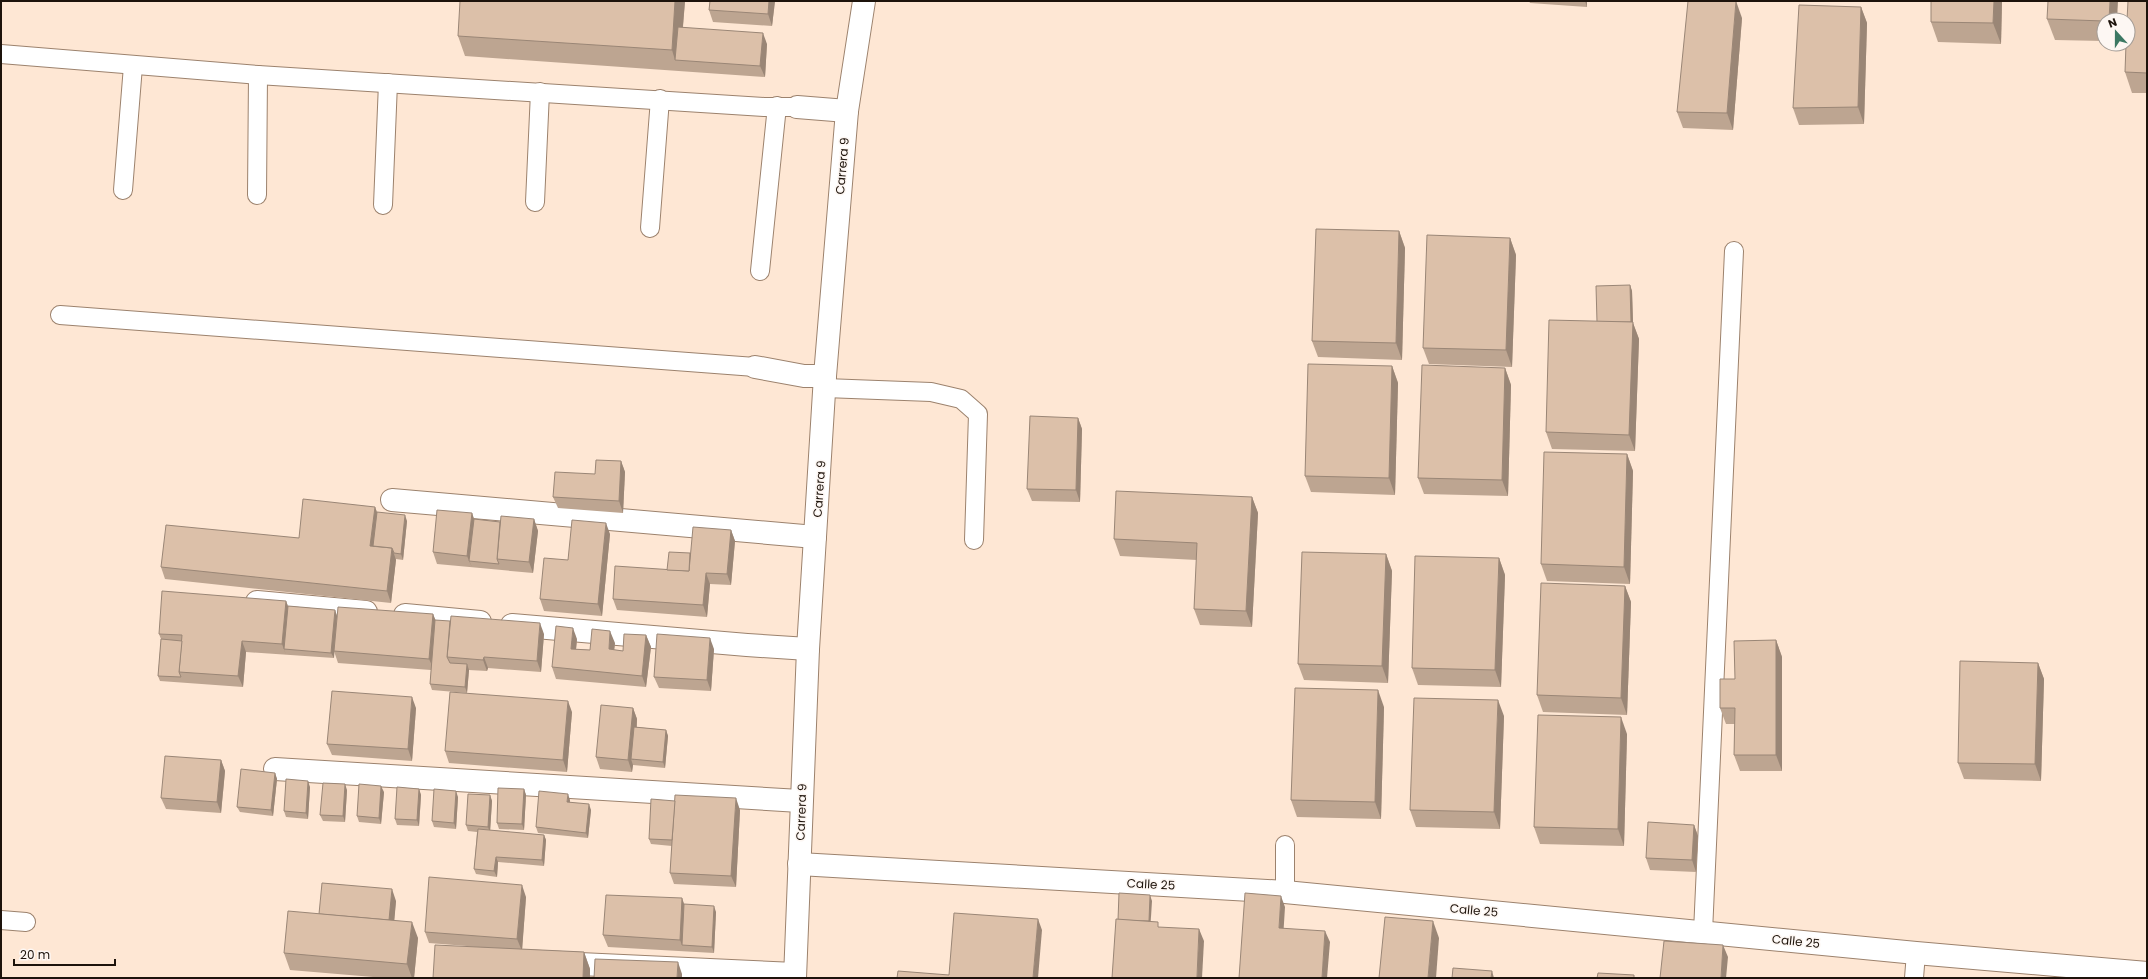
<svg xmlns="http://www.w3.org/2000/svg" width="2148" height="979" font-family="Poppins,sans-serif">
	<rect width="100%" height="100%" fill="#fee7d4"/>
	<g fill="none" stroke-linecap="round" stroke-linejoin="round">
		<g stroke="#9c826d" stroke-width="20">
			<g id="lane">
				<polyline points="1,54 258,75 764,107 797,107"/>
				<polyline points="123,190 133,66"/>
				<polyline points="257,195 258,75"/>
				<polyline points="535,202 540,92"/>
				<polyline points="383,205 388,83"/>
				<polyline points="650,228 660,99"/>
				<polyline points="760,271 777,106"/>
				<polyline points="60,315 755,367"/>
				<polyline points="825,388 931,392 961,399 978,414 974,540"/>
				<polyline points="1285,892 1285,845"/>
				<polyline points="1,920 26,922"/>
				<polyline points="1703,932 1734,251"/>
				<polyline points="1914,978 1916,953"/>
			</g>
		</g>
		<g stroke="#9c826d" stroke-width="24">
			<g id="street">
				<polyline points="797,107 847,111"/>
				<polyline points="755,367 804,376 825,376"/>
				<polyline points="392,500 815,537"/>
				<polyline points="257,602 366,612"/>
				<polyline points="405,615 480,622"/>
				<polyline points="512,625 747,645 808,649"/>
				<polyline points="275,769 800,801"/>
				<polyline points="799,864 1285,892 1916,953 2147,973"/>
				<polyline points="558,963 795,974"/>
			</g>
		</g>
		<g stroke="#9c826d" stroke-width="24">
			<polyline id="secondary" points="795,978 808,649 825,376 847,111 864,1"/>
		</g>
		<use href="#lane" stroke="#fff" stroke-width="18"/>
		<use href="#street" stroke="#fff" stroke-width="22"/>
		<use href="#secondary" stroke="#fff" stroke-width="22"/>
	</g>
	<g fill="#bda591">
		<polygon points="685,1 683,27 767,44 765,77 465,56 458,36"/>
		<polygon points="710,1 775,1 772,26 713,22 709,10"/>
		<polygon points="1529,1 1587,1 1587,7 1530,3"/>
		<polygon points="1931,1 2002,1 2001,44 1938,42 1931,22"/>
		<polygon points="2147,1 2147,93 2132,93 2125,72"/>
		<polygon points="1861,7 1867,23 1864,124 1799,125 1793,108"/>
		<polygon points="1742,18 1733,130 1683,128 1677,112"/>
		<polygon points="2047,19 2104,20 2104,41 2055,40"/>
		<polygon points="1399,231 1405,248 1402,360 1318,357 1312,341"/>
		<polygon points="1510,238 1516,255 1512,367 1429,364 1423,348"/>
		<polygon points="1630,285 1632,291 1633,323 1639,339 1635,451 1552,449 1546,432 1597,322"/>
		<polygon points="1392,366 1398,383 1395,495 1311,492 1305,476"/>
		<polygon points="1505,368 1511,385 1508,496 1424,494 1418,478"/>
		<polygon points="1078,418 1082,429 1080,502 1032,501 1027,489"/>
		<polygon points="1627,454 1633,471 1630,584 1547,581 1541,564"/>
		<polygon points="621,461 625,472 623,513 558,508 553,497"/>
		<polygon points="1252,497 1258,513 1252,627 1200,625 1194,609 1197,560 1120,556 1114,539"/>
		<polygon points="375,507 377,512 407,521 403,560 396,559 391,603 165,579 161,567 299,538"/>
		<polygon points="472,513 474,519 500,522 534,519 538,531 533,573 437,564 433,552"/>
		<polygon points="731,530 735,541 731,585 710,584 707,617 617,610 613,599 667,570 690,553"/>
		<polygon points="610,534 602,616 544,611 540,599 568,560"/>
		<polygon points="1386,554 1392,571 1388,683 1304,680 1298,664"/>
		<polygon points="1499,558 1505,575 1501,687 1418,685 1412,668"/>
		<polygon points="1625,586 1631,602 1627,715 1543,712 1537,695"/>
		<polygon points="286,601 288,606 335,610 337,616 433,614 435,620 544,634 541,672 488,668 487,671 469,670 467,693 432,690 430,684 431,670 338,663 334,651 334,658 246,652 243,687 160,681 158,676 161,639 159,634"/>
		<polygon points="646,635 651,647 646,687 556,679 552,667 577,639 576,649 590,650 615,643 614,650 623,651"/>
		<polygon points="1776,640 1782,657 1782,771 1740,771 1734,755 1735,724 1726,724 1720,708 1735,679"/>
		<polygon points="714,649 711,691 659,688 654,677"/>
		<polygon points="2038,663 2044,679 2041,781 1964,779 1958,763"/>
		<polygon points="1384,707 1381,819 1297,817 1291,800"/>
		<polygon points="416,708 412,761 332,755 327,744"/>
		<polygon points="633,708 637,719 637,727 666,730 668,736 665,768 633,765 632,772 600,769 596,757"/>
		<polygon points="572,712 567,772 449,763 445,751"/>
		<polygon points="1504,716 1500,829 1416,827 1410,810"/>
		<polygon points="1627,734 1624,846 1540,844 1534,827"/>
		<polygon points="221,760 225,771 221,813 166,809 161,798"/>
		<polygon points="275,773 277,779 273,816 240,812 237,807"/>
		<polygon points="310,787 308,819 286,817 284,811"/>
		<polygon points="419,789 421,795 419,826 397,825 395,819"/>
		<polygon points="524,789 526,795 524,830 499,829 497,823"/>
		<polygon points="347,790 345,822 323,821 320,815"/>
		<polygon points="384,792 381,824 359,822 357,816"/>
		<polygon points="490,795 492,801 490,830 544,835 546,840 544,866 498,862 497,877 476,874 474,869 477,832 468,831 466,825"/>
		<polygon points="458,797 456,829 434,827 432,821"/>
		<polygon points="570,800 570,802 591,810 588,838 538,833 536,827"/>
		<polygon points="740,810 736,887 674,884 670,873 672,846 651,844 649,839"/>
		<polygon points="1694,825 1698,836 1696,872 1650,870 1646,858"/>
		<polygon points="526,897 522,949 584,952 590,969 590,978 433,978 467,946 429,943 425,932"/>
		<polygon points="682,898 684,904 716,912 714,953 608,947 603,935"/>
		<polygon points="396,901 394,920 418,938 414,978 385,978 290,970 284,953 319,914"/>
	</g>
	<g fill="#9a8676">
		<polygon points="675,1 685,1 680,60 675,60 672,50"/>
		<polygon points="769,1 775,1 772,26 768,14"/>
		<polygon points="1585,1 1587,1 1587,7"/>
		<polygon points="1736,1 1742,18 1733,130 1727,113"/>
		<polygon points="1994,1 2002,1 2001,44 1993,23"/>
		<polygon points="2110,1 2118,1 2117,20 2109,20"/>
		<polygon points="1861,7 1867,23 1864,124 1858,107"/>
		<polygon points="763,33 767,44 765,77 760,66"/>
		<polygon points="1399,231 1405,248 1402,360 1396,343"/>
		<polygon points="1510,238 1516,255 1512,367 1506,350"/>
		<polygon points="1630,285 1632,291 1633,323 1639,339 1635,451 1629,435 1631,323"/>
		<polygon points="1392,366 1398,383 1395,495 1389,478"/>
		<polygon points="1505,368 1511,385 1508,496 1502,480"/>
		<polygon points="1078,418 1082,429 1080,502 1076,490"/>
		<polygon points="1627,454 1633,471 1630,584 1624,567"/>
		<polygon points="621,461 625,472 623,513 619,501"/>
		<polygon points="1252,497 1258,513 1252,627 1246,611"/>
		<polygon points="375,507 379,518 375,551 370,546"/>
		<polygon points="472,513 476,525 469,561 472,567 467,556"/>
		<polygon points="405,515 407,521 403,560 401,554"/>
		<polygon points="534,519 538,531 533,573 529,562"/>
		<polygon points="606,523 610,534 602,616 598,604"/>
		<polygon points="731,530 735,541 731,585 727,574"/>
		<polygon points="392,548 396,560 391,603 387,591"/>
		<polygon points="1386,554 1392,571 1388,683 1382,666"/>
		<polygon points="1499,558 1505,575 1501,687 1495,670"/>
		<polygon points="706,573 710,584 707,617 703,605"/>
		<polygon points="1625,586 1631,602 1627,715 1621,698"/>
		<polygon points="286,601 290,612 284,649 286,655 282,644"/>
		<polygon points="335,610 337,616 334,658 331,653"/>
		<polygon points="433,614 438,626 434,670 429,659"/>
		<polygon points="540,623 544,634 541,672 537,661"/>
		<polygon points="573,628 577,639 575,660 571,649"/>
		<polygon points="610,631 615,643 613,661 609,649"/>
		<polygon points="646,635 651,647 646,687 642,676"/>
		<polygon points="710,638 714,649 711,691 707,680"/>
		<polygon points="1776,640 1782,657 1782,771 1776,755"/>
		<polygon points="242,641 246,652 243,687 238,676"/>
		<polygon points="484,657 488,668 487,671 483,660"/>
		<polygon points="2038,663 2044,679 2041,781 2035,764"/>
		<polygon points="467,664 469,670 467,693 465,687"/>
		<polygon points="1378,690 1384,707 1381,819 1375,802"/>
		<polygon points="412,697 416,708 412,761 408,749"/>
		<polygon points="1498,700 1504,716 1500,829 1494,812"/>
		<polygon points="568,701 572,712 567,772 563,760"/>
		<polygon points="633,708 637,719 634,760 631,759 633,765 632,772 628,760"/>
		<polygon points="1621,717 1627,734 1624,846 1618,829"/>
		<polygon points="666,730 668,736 665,768 663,762"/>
		<polygon points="221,760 225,771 221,813 217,802"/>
		<polygon points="275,773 277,779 273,816 271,810"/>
		<polygon points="308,781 310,787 308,819 306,813"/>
		<polygon points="345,784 347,790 345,822 343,816"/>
		<polygon points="381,786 384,792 381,824 379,818"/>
		<polygon points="419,789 421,795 419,826 417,820"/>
		<polygon points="524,789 526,795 524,830 522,824"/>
		<polygon points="456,791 458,797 456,829 454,823"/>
		<polygon points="568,794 570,800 569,808 567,802"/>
		<polygon points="490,795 492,801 490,833 488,827"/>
		<polygon points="736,798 740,810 736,887 731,876"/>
		<polygon points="589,804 591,810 588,838 586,833"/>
		<polygon points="1694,825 1698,836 1696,872 1692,860"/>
		<polygon points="544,835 546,840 544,866 542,860"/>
		<polygon points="496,857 498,862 497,877 494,871"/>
		<polygon points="522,885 526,897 522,951 517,939"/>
		<polygon points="392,889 396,901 393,936 388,924"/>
		<polygon points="1150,895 1152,901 1150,932 1148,926"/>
		<polygon points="1281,896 1285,907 1283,939 1279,928"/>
		<polygon points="682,898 686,910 682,945 680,940"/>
		<polygon points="714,906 716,912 714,953 712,947"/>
		<polygon points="1038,919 1042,930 1038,978 1033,978"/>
		<polygon points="1433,921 1439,938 1436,978 1428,978"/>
		<polygon points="412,922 418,938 414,978 412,978 407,964"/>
		<polygon points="1199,929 1204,941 1202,978 1197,978"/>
		<polygon points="1325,931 1330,942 1327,978 1322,978"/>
		<polygon points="1723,945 1728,957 1726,978 1721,978"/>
		<polygon points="584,952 590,969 590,978 583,978"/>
		<polygon points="678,962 682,974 682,978 677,978"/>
		<polygon points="1492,971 1494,978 1491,978"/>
	</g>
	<g fill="#dcc0a9" stroke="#9a8676">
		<polygon points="460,1 675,1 672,50 458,36"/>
		<polygon points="710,1 769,1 768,14 709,10"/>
		<polygon points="1688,1 1736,1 1727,113 1677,112"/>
		<polygon points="1931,1 1994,1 1993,23 1931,22"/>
		<polygon points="2048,1 2110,1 2109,20 2104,20 2104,21 2047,19"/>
		<polygon points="2128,1 2147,1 2147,73 2125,72 2126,44 2128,44 2128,20 2127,20"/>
		<polygon points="1799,5 1861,7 1858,107 1793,108"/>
		<polygon points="678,27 763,33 760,66 675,60"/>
		<polygon points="1316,229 1399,231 1396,343 1312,341"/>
		<polygon points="1427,235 1510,238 1506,350 1423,348"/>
		<polygon points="1630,285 1631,322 1597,322 1596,286"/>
		<polygon points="1549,320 1633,322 1629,435 1546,432"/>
		<polygon points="1308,364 1392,366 1389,478 1305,476"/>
		<polygon points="1422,365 1505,368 1502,480 1418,478"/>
		<polygon points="1030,416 1078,418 1076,490 1027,489"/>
		<polygon points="1544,452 1627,454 1624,567 1541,564"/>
		<polygon points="596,460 621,461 619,501 553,497 555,472 595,474"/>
		<polygon points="1116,491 1252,497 1246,611 1194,609 1197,543 1114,539"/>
		<polygon points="303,499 375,507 370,546 392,548 387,591 161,567 166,525 299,538"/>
		<polygon points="437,510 472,513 467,556 433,552"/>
		<polygon points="377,512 405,515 401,554 394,553 392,548 373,546"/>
		<polygon points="501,516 534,519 529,562 497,559"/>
		<polygon points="474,519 500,522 497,559 499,564 469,561"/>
		<polygon points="572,520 606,523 598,604 540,599 544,558 568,560"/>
		<polygon points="693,527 731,530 727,574 706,573 703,605 613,599 615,566 689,571"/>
		<polygon points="669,552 690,553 689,571 667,570"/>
		<polygon points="1302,552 1386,554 1382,666 1298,664"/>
		<polygon points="1415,556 1499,558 1495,670 1412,668"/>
		<polygon points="1541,583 1625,586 1621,698 1537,695"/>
		<polygon points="162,591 286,601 282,644 242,641 238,676 179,672 182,635 159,634"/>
		<polygon points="288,606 335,610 331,653 284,649"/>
		<polygon points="338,607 433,614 429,659 334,651"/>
		<polygon points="451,616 540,623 537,661 484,657 483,660 447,657"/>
		<polygon points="435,620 450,621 447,657 450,663 467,664 465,687 430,684"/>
		<polygon points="556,626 573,628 571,649 590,650 592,629 610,631 609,649 623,651 624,634 646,635 642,676 552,667"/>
		<polygon points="657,634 710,638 707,680 654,677"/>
		<polygon points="161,639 182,641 179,672 181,677 158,676"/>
		<polygon points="1776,640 1776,755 1734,755 1735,708 1720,708 1720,679 1735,679 1734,641"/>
		<polygon points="1960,661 2038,663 2035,764 1958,763"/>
		<polygon points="1295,688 1378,690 1375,802 1291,800"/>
		<polygon points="332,691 412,697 408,749 327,744"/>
		<polygon points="450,692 568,701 563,760 445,751"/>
		<polygon points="1414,698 1498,700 1494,812 1410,810"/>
		<polygon points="601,705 633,708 628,760 596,757"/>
		<polygon points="1538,715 1621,717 1618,829 1534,827"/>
		<polygon points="634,727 666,730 663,762 631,759"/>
		<polygon points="165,756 221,760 217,802 161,798"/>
		<polygon points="241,769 275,773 271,810 237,807"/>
		<polygon points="286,779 308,781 306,813 284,811"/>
		<polygon points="323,783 345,784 343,816 320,815"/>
		<polygon points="359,784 381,786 379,818 357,816"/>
		<polygon points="397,787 419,789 417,820 395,819"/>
		<polygon points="498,788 524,789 522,824 497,823"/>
		<polygon points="434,789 456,791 454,823 432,821"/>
		<polygon points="539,791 568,794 567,802 589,804 586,833 536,827"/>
		<polygon points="468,794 490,795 488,827 466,825"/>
		<polygon points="675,795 736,798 731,876 670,873"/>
		<polygon points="651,799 675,801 672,840 649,839"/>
		<polygon points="1648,822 1694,825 1692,860 1646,858"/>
		<polygon points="478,829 544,835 542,860 496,857 494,871 474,869"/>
		<polygon points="429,877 522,885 517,939 425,932"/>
		<polygon points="322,883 392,889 389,920 319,914"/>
		<polygon points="1119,893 1150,895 1149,921 1118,920"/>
		<polygon points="1245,893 1281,896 1279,928 1325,931 1322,978 1239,978"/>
		<polygon points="606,895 682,898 680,940 603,935"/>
		<polygon points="684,904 714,906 712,947 682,945"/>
		<polygon points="288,911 412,922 407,964 284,953"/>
		<polygon points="954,913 1038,919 1033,978 897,978 898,971 949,975"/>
		<polygon points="1385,917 1433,921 1428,978 1379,978"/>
		<polygon points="1116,919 1158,922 1158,927 1199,929 1197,977 1206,978 1112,978"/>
		<polygon points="1664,941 1723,945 1721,978 1660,978"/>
		<polygon points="435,945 584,952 583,978 433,978"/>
		<polygon points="595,959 678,962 677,978 594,978"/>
		<polygon points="1453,968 1492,971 1491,978 1452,978"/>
		<polygon points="1598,973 1634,975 1634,978 1597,978"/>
	</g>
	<g text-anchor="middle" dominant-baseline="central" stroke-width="3" stroke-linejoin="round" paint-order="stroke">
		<g font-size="12" fill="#1d130b" stroke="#fdf7f3">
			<text transform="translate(842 166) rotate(-85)">Carrera 9</text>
			<text transform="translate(819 489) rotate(-86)">Carrera 9</text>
			<text transform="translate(801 812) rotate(-88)">Carrera 9</text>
			<text transform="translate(1151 884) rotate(3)">Calle 25</text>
			<text transform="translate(1474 910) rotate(5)">Calle 25</text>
			<text transform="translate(1796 941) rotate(6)">Calle 25</text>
		</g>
	</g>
	<rect width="2148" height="979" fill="none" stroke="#1d130b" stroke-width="4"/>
	<g transform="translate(2116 32) rotate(339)"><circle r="19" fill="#fdf7f3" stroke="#a39c96"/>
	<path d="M0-3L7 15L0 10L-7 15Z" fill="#3c7863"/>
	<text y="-6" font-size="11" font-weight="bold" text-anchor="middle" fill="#1d130b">N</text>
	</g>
	<path d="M14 959v6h101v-6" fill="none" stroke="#1d130b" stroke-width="2"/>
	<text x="20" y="959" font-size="12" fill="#1d130b" stroke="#fdf7f3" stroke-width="3" paint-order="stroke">20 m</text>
</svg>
